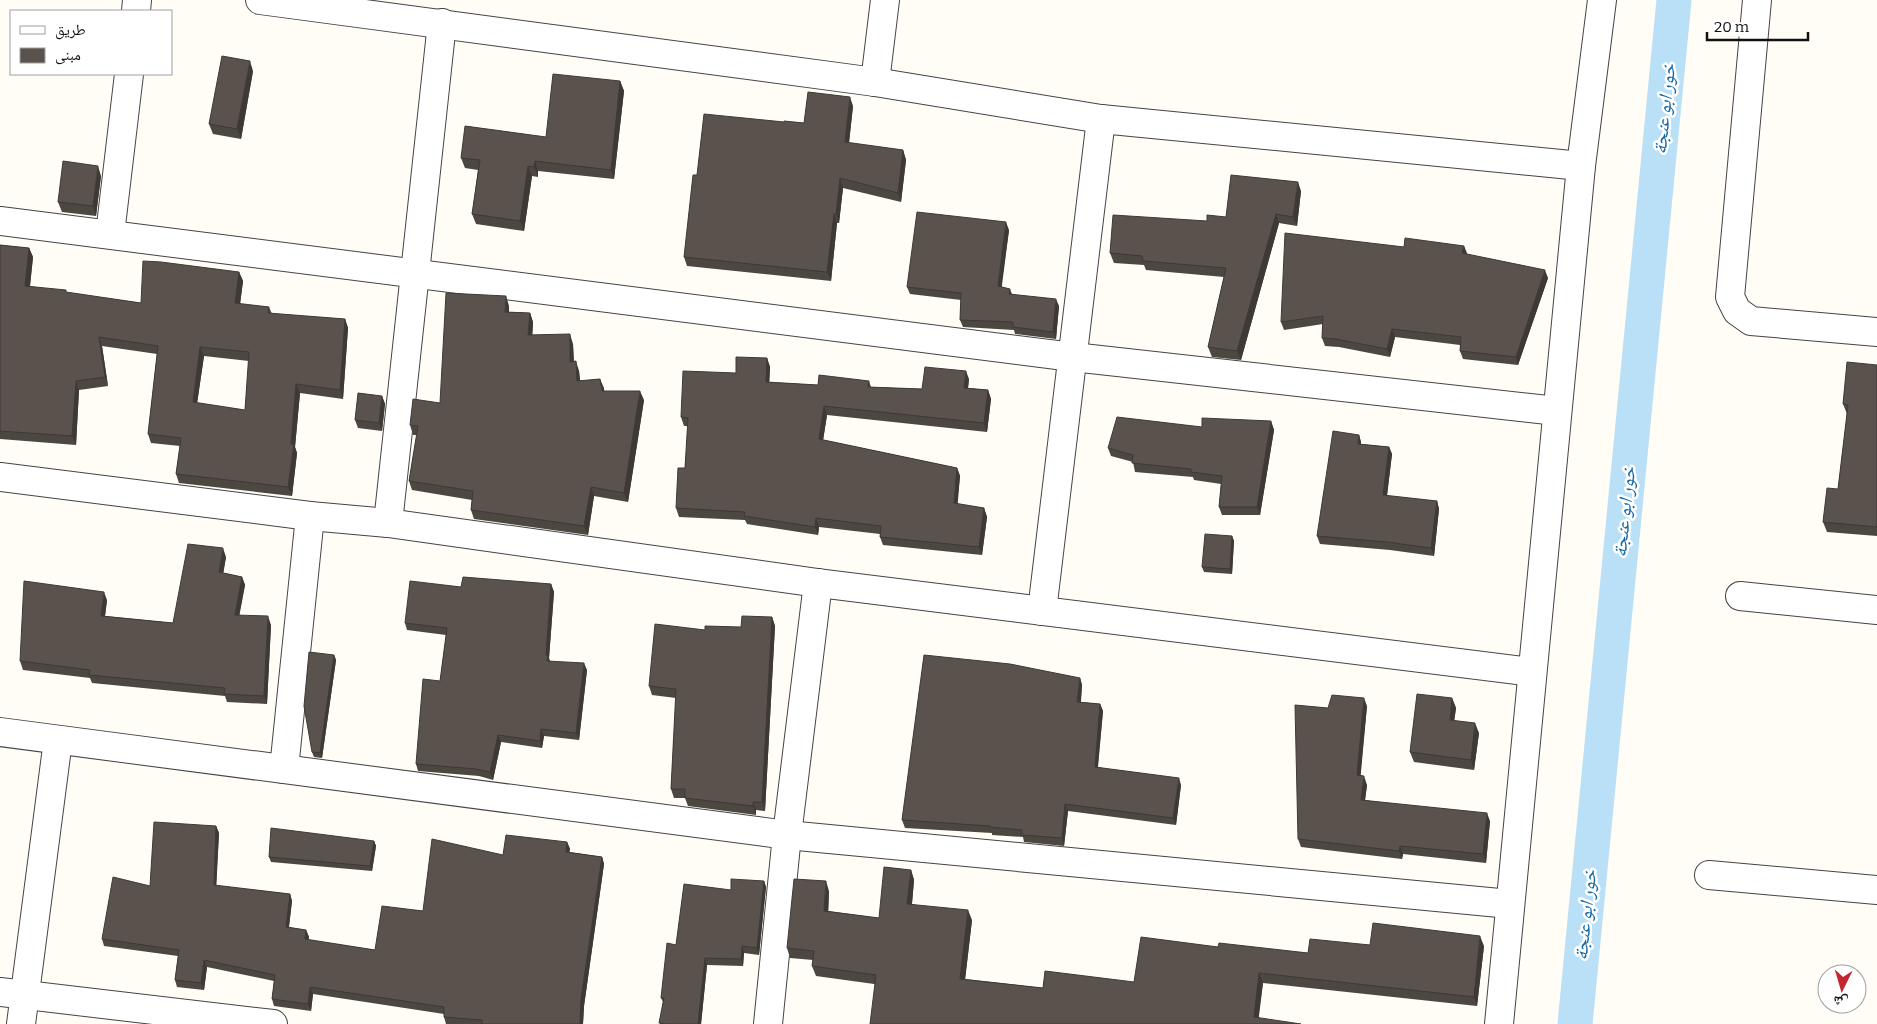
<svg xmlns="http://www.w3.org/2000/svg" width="1877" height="1024" font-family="Bitter,'Noto Naskh Arabic',serif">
	<rect width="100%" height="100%" fill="#fffdf5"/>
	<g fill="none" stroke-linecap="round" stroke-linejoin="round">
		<polyline stroke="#b9e0f7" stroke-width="35" points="1575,1024 1674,0"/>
		<g stroke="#444" stroke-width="30">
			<g id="minor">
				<polyline points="260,0 875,82 1101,119 1581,166"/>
				<polyline points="1757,0 1730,297 1737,311 1751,321 1877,332"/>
				<polyline points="136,11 137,0"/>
				<polyline points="875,82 885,0"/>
				<polyline points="0,221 1073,357 1557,411"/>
				<polyline points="110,234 129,74"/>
				<polyline points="0,477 310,516 388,523 818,583 1532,672"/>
				<polyline points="388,523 442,23"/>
				<polyline points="1740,596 1877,610"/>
				<polyline points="1042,611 1101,119"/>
				<polyline points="0,732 787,835 1510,904"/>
				<polyline points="284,769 310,516"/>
				<polyline points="1709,875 1877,890"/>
				<polyline points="0,992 273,1024"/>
				<polyline points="21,1024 58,740"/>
				<polyline points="768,1024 787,835 818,583"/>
				<polyline points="1499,1024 1581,166 1602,0"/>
			</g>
		</g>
		<use href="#minor" stroke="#fff" stroke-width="28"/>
	</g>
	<g fill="#4d4742" fill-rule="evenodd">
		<polygon points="253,71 241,139 213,134 209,124"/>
		<polygon points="620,81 624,91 614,179 538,171 538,177 532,176 524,231 476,224 472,214 478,170 465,168 461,158 546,137"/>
		<polygon points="853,106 849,143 903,150 906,160 901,202 843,188 839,223 837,223 831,281 687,266 684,257 697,175 784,122 804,123"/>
		<polygon points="101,176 96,216 62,212 58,202"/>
		<polygon points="1301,191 1297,226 1279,223 1241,360 1212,357 1208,347 1224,277 1146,270 1144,265 1114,263 1110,253 1207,221 1226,217"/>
		<polygon points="1009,230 1001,287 1010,289 1012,294 1059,306 1056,339 1015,334 1014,330 963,327 960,320 961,300 910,294 907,287"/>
		<path d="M0 245 29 248 33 257 30 286 67 293 141 303 239 272 243 281 240 304 269 307 272 314 345 319 348 328 343 399 300 393 295 447 297 453 292 496 179 483 176 474 180 446 151 443 148 434 157 354 102 346 108 386 79 390 76 445 0 439ZM204 356 249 361 245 410 197 403Z"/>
		<polygon points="1464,246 1466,254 1548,278 1518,365 1463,359 1460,351 1460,345 1395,337 1390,357 1339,347 1325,346 1322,338 1323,324 1284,330 1281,322 1404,247"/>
		<polygon points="509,306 509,312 530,313 533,322 532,335 573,344 574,362 579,371 580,381 600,379 604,391 644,400 628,502 594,496 588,535 474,519 471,510 472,500 412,490 409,481 417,435 413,435 410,425 440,403"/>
		<polygon points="767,358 770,367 769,382 818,385 869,381 871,387 922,389 969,379 968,388 988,390 991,399 987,432 827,415 823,440 957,468 960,476 957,504 984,508 987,517 982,555 883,545 880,537 880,534 819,527 818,535 747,524 745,520 679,517 676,508 685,468 688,426 684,426 681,417 736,373"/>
		<polygon points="1877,365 1877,536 1827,532 1823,522 1838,489 1847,414 1843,404"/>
		<polygon points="382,396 385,404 382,431 358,428 355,420"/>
		<polygon points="1271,421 1274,430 1260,515 1222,515 1219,507 1221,484 1194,480 1193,477 1135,472 1133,462 1111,456 1108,448 1202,427"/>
		<polygon points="1359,435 1361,442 1361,444 1389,447 1392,454 1387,496 1437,501 1439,509 1434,556 1390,550 1320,544 1317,536"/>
		<polygon points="1232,536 1234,541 1232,574 1204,572 1202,567"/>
		<polygon points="226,557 223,573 242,577 245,585 239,615 271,625 267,704 227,702 225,696 92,683 90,678 23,670 20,661 107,600 105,616 173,623"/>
		<polygon points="551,584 554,592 549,658 550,661 587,670 579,740 544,736 542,748 501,742 493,780 479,776 418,771 416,764 440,681 446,635 407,630 405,623 461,587"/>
		<polygon points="772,617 775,626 765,811 756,810 756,815 688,806 685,798 674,798 671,789 676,698 652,695 649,686 705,630 741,627"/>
		<polygon points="334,655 336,660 322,758 314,757 312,752"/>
		<polygon points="1080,678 1082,685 1081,702 1100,704 1103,711 1098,767 1181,785 1176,825 1068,811 1064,846 1024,842 1023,837 992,835 992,833 905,828 902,820"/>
		<polygon points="1452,698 1456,708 1454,721 1479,733 1474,770 1414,762 1410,752"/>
		<polygon points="1367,706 1360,776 1367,785 1365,800 1490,821 1486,863 1403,854 1402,859 1301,847 1298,839 1328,708"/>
		<polygon points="216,826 219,833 216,886 290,894 292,901 289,927 306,930 309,937 308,940 375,950 423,911 503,855 567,842 570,849 569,852 602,857 604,864 584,1006 583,1024 446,1024 444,1017 444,1014 313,994 311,1011 274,1006 272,999 274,981 207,967 204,990 177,987 175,980 178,956 104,946 102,939 150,886"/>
		<polygon points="374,841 376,846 372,871 271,862 269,857"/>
		<polygon points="911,870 914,880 912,904 972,920 965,979 1043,988 1134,982 1218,947 1308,953 1370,945 1484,946 1477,1006 1263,983 1258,1018 874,984 816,976 812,966 813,960 790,958 787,948 829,891 828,911 879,918"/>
		<polygon points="764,881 766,887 759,955 744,953 743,966 707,965 701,1024 660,1024 663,1002 661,998 676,945 731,890"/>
	</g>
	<g fill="#3f3936">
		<polygon points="250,61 253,71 241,139 237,129"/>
		<polygon points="620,81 624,91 614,179 611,170"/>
		<polygon points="850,97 853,106 848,151 845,142"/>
		<polygon points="903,150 906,160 901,202 898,193"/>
		<polygon points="535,161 538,171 538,177 534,167"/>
		<polygon points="98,166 101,176 96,216 93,206"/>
		<polygon points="528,166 532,176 524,231 520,221"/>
		<polygon points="840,178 843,188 839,223 836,214"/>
		<polygon points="1298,182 1301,191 1297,226 1293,217"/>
		<polygon points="834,214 837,223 831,281 827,272"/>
		<polygon points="1276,214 1279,223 1241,360 1237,351"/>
		<polygon points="1006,222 1009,230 1001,293 998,286"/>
		<polygon points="1464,246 1467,253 1465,261 1462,253"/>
		<polygon points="29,248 33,257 29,295 25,286"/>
		<polygon points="1545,270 1548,278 1518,365 1516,357"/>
		<polygon points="239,272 243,281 239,312 235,303"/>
		<polygon points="506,296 509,306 508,321 505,312"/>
		<polygon points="1056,299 1059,306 1056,339 1053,332"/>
		<polygon points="530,313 533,322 532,345 528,335"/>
		<polygon points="345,319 348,328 343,399 340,390"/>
		<polygon points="1392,329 1395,337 1390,357 1387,349"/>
		<polygon points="570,334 573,344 574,371 570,362"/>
		<polygon points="99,337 102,346 108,386 105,377"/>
		<polygon points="200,347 204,356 196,411 193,402"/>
		<polygon points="767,358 770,367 769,391 766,382"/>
		<polygon points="576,361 579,371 581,390 577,381"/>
		<polygon points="966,371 969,379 967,396 964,388"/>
		<polygon points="600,379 604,388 605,401 602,391"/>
		<polygon points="76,381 79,390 76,445 72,436"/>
		<polygon points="296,384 300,393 295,447 297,453 292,496 288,487 291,444"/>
		<polygon points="988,390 991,399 987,432 984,423"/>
		<polygon points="640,391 644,400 628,502 624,493"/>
		<polygon points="382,396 385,404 382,431 379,423"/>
		<polygon points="824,406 827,415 822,447 819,439"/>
		<polygon points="1271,421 1274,430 1260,515 1257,507"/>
		<polygon points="1359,435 1361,442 1360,451 1358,444"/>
		<polygon points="1389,447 1392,454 1386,503 1383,495"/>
		<polygon points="957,468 960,476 957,512 954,503"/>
		<polygon points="591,487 594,496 588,535 584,526"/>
		<polygon points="1437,501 1439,509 1434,556 1431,548"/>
		<polygon points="984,508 987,517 982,555 979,547"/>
		<polygon points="816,518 819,527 818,535 815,527"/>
		<polygon points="1232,536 1234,541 1232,574 1230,569"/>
		<polygon points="223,548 226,557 222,581 219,572"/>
		<polygon points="242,577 245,585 238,623 235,615"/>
		<polygon points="551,584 554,592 549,658 550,663 549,668 546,655"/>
		<polygon points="104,592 107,600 104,624 101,616"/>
		<polygon points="268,616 271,625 267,704 264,696"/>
		<polygon points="772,617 775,626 765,811 762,802"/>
		<polygon points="334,655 336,660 322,758 320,753"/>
		<polygon points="584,663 587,670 579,740 576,733"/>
		<polygon points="1080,678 1082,685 1080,709 1077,702"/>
		<polygon points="1364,698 1367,706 1360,783 1357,775"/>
		<polygon points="1452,698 1456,708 1453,730 1450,720"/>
		<polygon points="1100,704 1103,711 1097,774 1095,767"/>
		<polygon points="1475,723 1479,733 1474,770 1471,760"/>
		<polygon points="541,729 544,736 542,748 540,741"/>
		<polygon points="498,735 501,742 493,780 490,772"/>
		<polygon points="1364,776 1367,785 1364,808 1361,800"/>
		<polygon points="1179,778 1181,785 1176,825 1173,818"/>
		<polygon points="753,802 756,810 756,815 753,806"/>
		<polygon points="1065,804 1068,811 1064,846 1062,838"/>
		<polygon points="1487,813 1490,821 1486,863 1483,854"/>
		<polygon points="216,826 219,833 216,892 214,885"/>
		<polygon points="374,841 376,846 372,871 370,866"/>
		<polygon points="567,842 570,849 568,859 566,852"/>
		<polygon points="1400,846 1403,854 1402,859 1399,851"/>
		<polygon points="602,857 604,864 584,1006 583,1024 580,1024 581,999"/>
		<polygon points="911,870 914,880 911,914 907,904"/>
		<polygon points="764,881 766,887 759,955 757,948"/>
		<polygon points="826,881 829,891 828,921 824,911"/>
		<polygon points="290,894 292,901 288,934 286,927"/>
		<polygon points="968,910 972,920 964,989 960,979"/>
		<polygon points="306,930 309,937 307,946 305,939"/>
		<polygon points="1480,936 1484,946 1477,1006 1474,997"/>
		<polygon points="742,946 744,953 743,966 741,959"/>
		<polygon points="705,958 707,965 701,1024 698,1024"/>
		<polygon points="204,960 207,967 204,990 201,983"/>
		<polygon points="1259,973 1263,983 1258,1024 1254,1017"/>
		<polygon points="310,987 313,994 311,1011 308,1004"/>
	</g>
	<g fill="#5a524d" stroke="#3f3936" fill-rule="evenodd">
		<polygon points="222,56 250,61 237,129 209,124"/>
		<polygon points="553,74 620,81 611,170 535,161 534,167 528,166 520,221 472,214 480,160 461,158 465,126 546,137"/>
		<polygon points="808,92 850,97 845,142 903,150 898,193 840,178 836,214 834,214 827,272 684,257 693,175 697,175 704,114 784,122 784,121 804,123"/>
		<polygon points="63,161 98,166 93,206 58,202"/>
		<polygon points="1231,175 1298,182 1293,217 1276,214 1237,351 1208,347 1226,268 1143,261 1142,256 1110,253 1113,215 1207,221 1207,215 1226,217"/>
		<polygon points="917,212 1006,222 998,286 1010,289 1009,294 1056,299 1053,332 1013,327 1013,322 960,320 961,293 907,287"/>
		<polygon points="1285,233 1404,247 1405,238 1464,246 1462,253 1545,270 1516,357 1460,351 1461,337 1392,329 1387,349 1336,339 1322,338 1323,316 1281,322"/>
		<path d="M0 245 29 248 25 286 66 290V292L141 303 143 261 161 262 239 272 235 303 269 307 268 313 345 319 340 390 296 384 291 444H294L288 487 176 474 181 438 148 434 158 346 99 337 105 377 76 381 72 436 0 431ZM200 347 249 352 245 410 193 402Z"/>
		<polygon points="446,293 506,296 505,312 530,313 528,335 570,334 570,362 576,361 577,381 600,379 602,391 640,391 624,493 591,487 584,526 471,510 473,491 409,481 418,426 410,425 413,399 440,403"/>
		<polygon points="736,357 767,358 766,382 818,385 819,375 869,381 868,387 922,389 925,367 966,371 964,388 988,390 984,423 824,406 819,439 957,468 954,503 984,508 979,547 880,537 881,526 816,518 815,527 744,516 745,512 676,508 678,468 685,468 688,418 681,417 683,371 736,373"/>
		<polygon points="1847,362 1877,365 1877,527 1823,522 1827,488 1838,489 1848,405 1843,404"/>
		<polygon points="358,393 382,396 379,423 355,420"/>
		<polygon points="1117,417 1202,427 1202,418 1271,421 1257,507 1219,507 1222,476 1191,472 1191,469 1132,463 1133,455 1108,448"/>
		<polygon points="1333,431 1359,435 1358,444 1389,447 1383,495 1437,501 1431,548 1387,542 1317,536"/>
		<polygon points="1205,534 1232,536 1230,569 1202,567"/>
		<polygon points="188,544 223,548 219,572 242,577 235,615 268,616 264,696 224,694 225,688 89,675 90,670 20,661 24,581 104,592 101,616 173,623"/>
		<polygon points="463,577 551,584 546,655 548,656 547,661 584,663 576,733 541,729 540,741 498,735 490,772 476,769 416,764 423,679 440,681 447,628 405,623 410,581 461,587"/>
		<polygon points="742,616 772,617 762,802 753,802 753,806 685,798 685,789 671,789 676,689 649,686 655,624 705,630 705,626 741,627"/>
		<polygon points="309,652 334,655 320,753 312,752 304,706"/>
		<polygon points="924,655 1010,664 1080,678 1077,702 1100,704 1095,767 1179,778 1173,818 1065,804 1062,838 1022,835 1022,830 989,827 990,826 902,820"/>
		<polygon points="1417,694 1452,698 1450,720 1475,723 1471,760 1410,752"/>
		<polygon points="1332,695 1364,698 1357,775 1364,776 1361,800 1487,813 1483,854 1400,846 1399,851 1298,839 1295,705 1328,708"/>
		<polygon points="154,822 216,826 214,885 290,894 286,927 306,930 305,939 375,950 382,906 423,911 432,839 503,855 506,835 567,842 566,852 602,857 581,999 580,1024 482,1024 482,1020 444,1017 444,1007 310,987 308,1004 272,999 275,975 204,960 201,983 175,980 179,950 102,939 113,877 150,886"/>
		<polygon points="271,828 374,841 370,866 269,857"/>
		<polygon points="884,867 911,870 907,904 968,910 960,979 1043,988 1045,971 1134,982 1141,937 1218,947 1219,943 1308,953 1310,939 1370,945 1373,923 1480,936 1474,997 1259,973 1254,1017 1301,1024 870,1024 876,975 812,966 814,951 787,948 794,879 826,881 824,911 879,918"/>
		<polygon points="731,879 764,881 757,948 742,946 741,959 705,958 698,1024 666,1024 659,1023 664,998 661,998 667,943 676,945 684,884 731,890"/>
	</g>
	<g text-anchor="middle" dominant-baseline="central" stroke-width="5" stroke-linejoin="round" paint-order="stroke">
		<g font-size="19" font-style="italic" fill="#1768a6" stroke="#fff">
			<text transform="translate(1664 109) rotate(-84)">خور ابو عنجة</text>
			<text transform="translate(1624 512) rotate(-84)">خور ابو عنجة</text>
			<text transform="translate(1585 915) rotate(-84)">خور ابو عنجة</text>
		</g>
	</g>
	<rect x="10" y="10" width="162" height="65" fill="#ffffff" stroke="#a0a0a0"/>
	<rect x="20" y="26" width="25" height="8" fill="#ffffff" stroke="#a0a0a0"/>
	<text x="55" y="35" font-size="15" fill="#111111">طريق</text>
	<rect x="20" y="48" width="25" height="15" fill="#5a524d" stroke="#a0a0a0"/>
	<text x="55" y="60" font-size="15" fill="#111111">مبنى</text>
	<g transform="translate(1842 989) rotate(185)"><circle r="24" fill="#ffffff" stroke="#a0a0a0"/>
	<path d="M0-4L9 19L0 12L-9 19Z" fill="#c4262e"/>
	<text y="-8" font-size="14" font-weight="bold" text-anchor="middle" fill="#111111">ش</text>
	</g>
	<path d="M1707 32v8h101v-8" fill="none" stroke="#111111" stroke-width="2.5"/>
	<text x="1714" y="32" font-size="15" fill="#111111" stroke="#ffffff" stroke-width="4" paint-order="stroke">20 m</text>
</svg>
